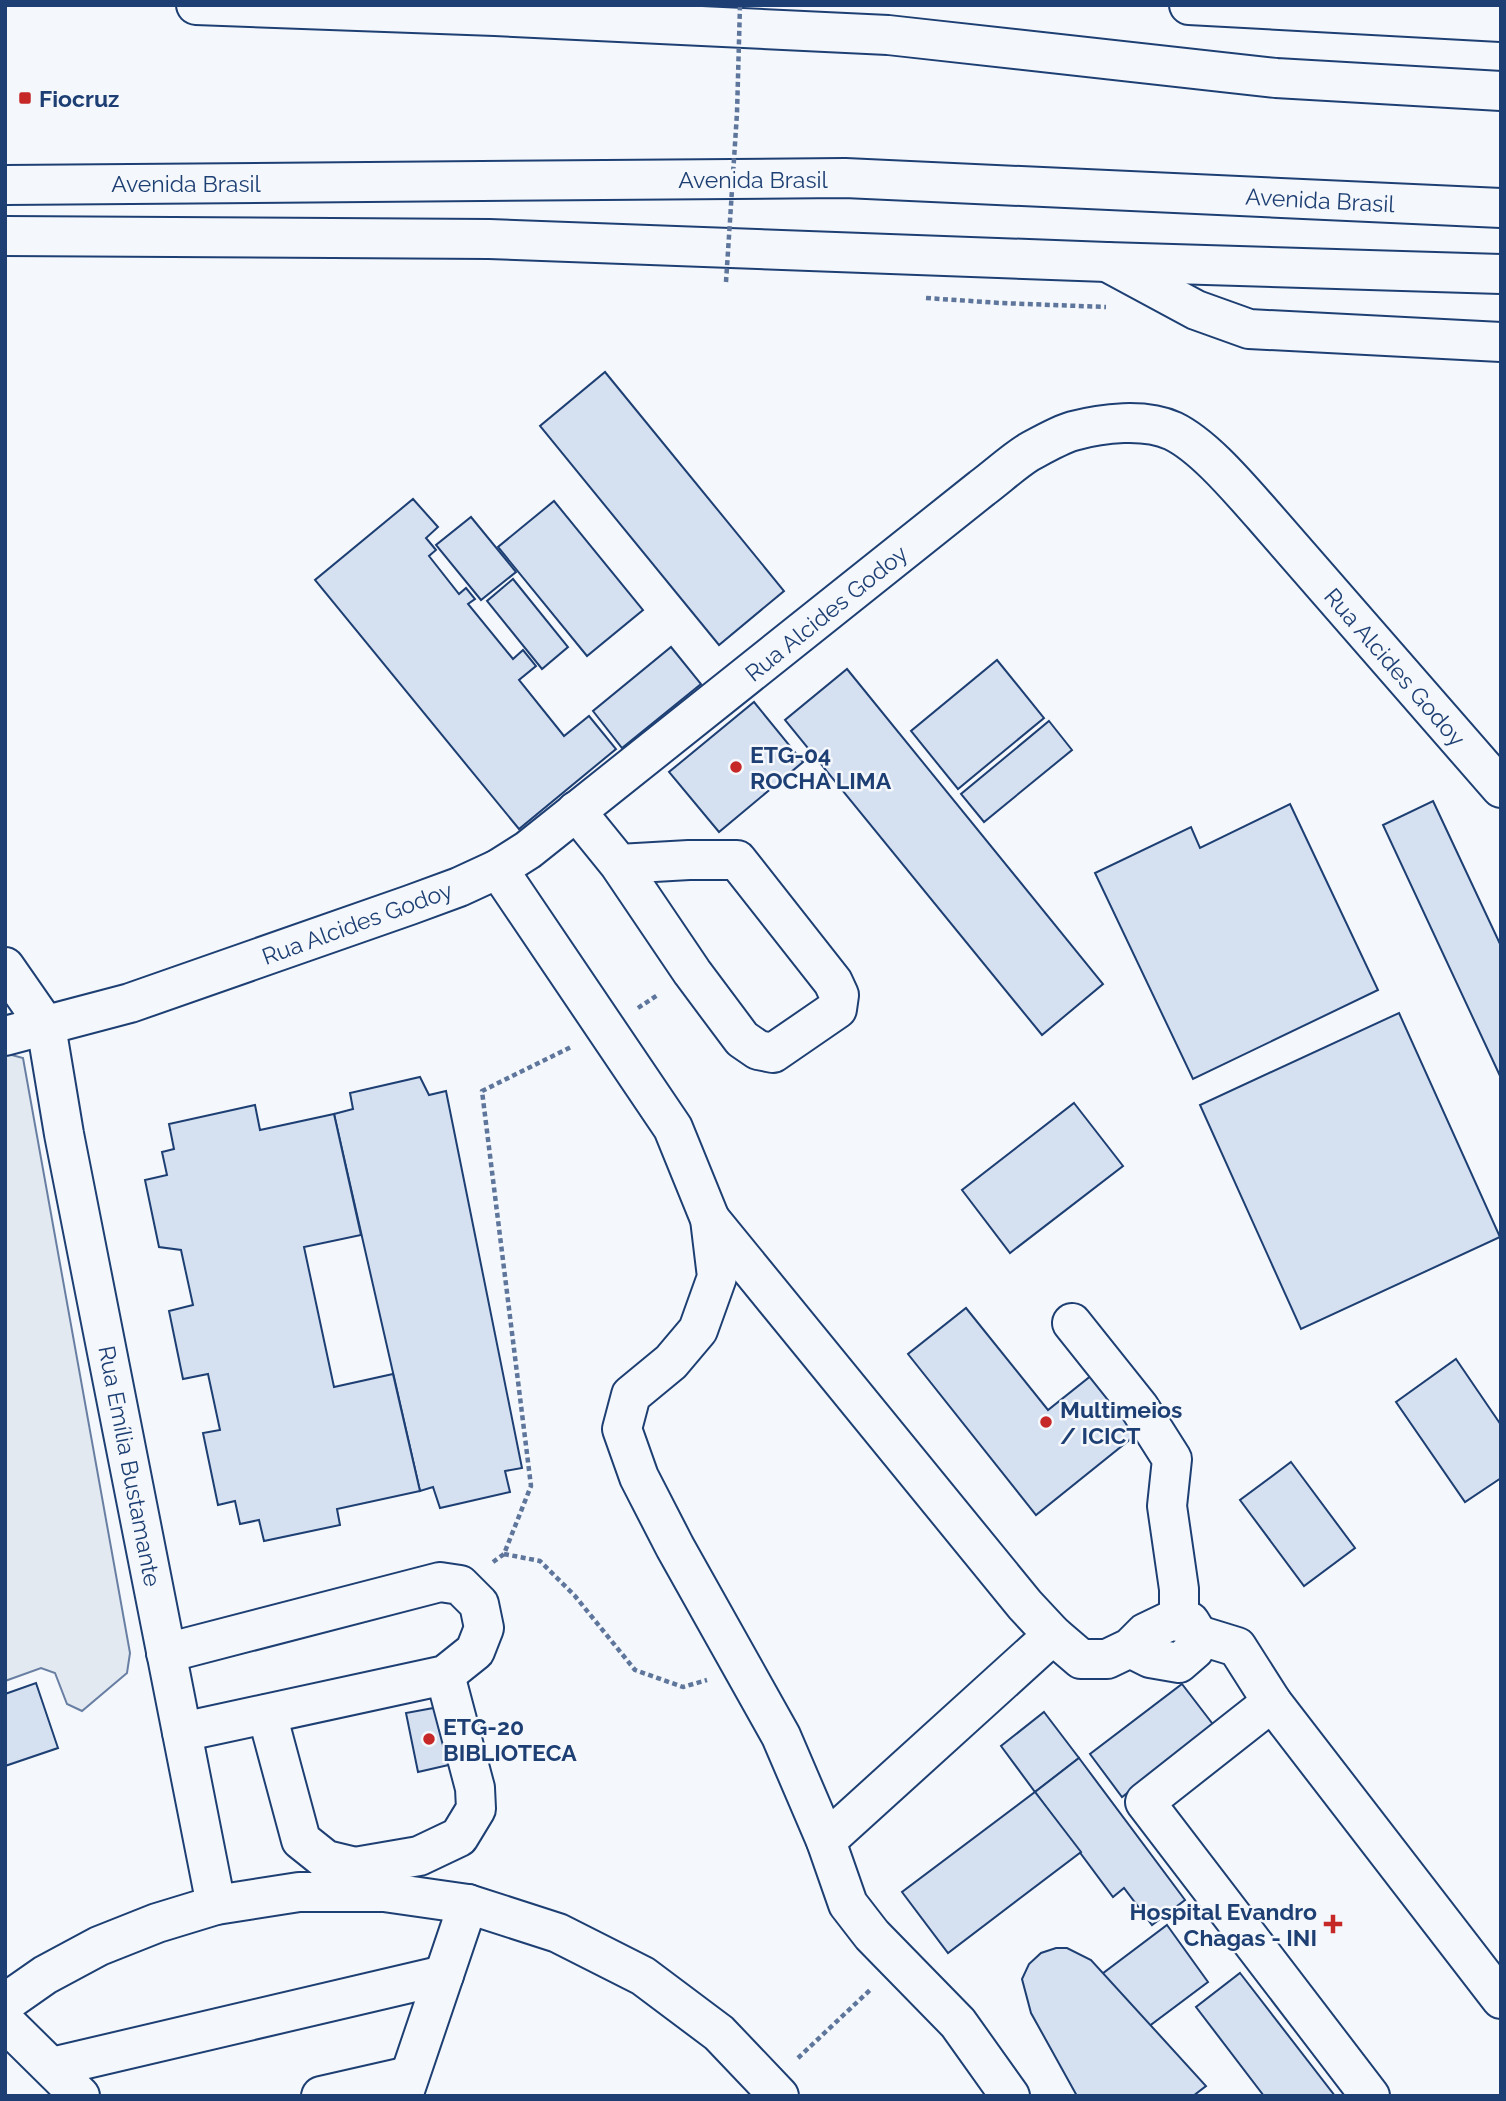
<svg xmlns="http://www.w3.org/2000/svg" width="1506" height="2101" font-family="Raleway,sans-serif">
	<rect width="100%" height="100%" fill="#f4f7fb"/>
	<polygon fill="#e3e9f0" stroke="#687fa3" stroke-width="2" points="8,1054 23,1058 130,1653 127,1673 82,1711 67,1704 55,1673 41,1668 5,1681 5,1055"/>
	<g fill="#d5e0f0" stroke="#1d3f73" stroke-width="2">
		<polygon points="605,372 784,591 719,645 540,426"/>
		<polygon points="413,499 438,527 426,538 436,550 429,556 459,594 466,588 475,599 468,604 513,659 523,650 536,666 519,680 564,736 589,716 616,749 519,829 315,580"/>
		<polygon points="554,501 643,610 587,656 498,547"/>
		<polygon points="471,517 516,572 481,600 436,545"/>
		<polygon points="513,579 568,647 542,669 487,601"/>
		<polygon points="671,647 701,684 622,748 593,711"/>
		<polygon points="997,660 1044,718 958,789 911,731"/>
		<polygon points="847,669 1103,984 1042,1035 785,720"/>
		<polygon points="754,702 803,762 719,832 669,772"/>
		<polygon points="1049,721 1072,750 984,822 961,794"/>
		<polygon points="1433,801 1501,946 1501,1078 1383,825"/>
		<polygon points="1290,804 1378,990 1193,1079 1095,873 1191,827 1200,848"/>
		<polygon points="1399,1013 1500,1237 1301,1329 1200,1105"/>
		<polygon points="420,1077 429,1095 446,1091 522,1468 505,1471 510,1492 440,1508 433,1487 420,1491 334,1114 353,1109 350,1093"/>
		<polygon points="1074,1103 1123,1166 1010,1253 962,1190"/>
		<polygon points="255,1105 260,1130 334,1114 361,1235 304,1247 334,1387 393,1374 420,1491 337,1509 340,1525 264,1541 259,1520 240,1524 235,1501 218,1505 203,1433 220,1430 208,1374 183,1379 169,1311 193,1305 181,1250 159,1247 145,1180 167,1175 162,1152 174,1149 169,1124"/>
		<polygon points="966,1308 1048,1410 1092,1375 1138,1433 1036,1515 908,1354"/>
		<polygon points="1456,1359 1501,1425 1501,1478 1465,1502 1396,1402"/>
		<polygon points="1291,1462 1355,1548 1304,1586 1240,1500"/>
		<polygon points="36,1683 58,1748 5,1766 5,1694"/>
		<polygon points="1182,1684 1215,1727 1122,1797 1090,1754"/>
		<polygon points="439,1707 453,1764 418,1772 406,1713"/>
		<polygon points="1044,1712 1079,1758 1035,1792 1001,1746"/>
		<polygon points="1079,1758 1185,1900 1152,1925 1124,1888 1113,1897 1035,1792"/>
		<polygon points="1035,1792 1081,1852 948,1953 902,1892"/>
		<polygon points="1167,1925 1208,1982 1136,2036 1094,1980"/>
		<polygon points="1056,1948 1067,1948 1091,1960 1206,2086 1193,2096 1077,2096 1031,2013 1022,1979 1029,1964 1041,1953"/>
		<polygon points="1240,1973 1335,2096 1264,2096 1196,2007"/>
	</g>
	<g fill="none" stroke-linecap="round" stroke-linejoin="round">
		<g stroke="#1d3f73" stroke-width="42">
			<g id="minor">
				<polyline points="1107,262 1196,310 1249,329 1501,342"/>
				<polyline points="576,811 619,864 692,972 742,1039 758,1050 773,1053 837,1009 839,995 833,982 737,860 689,860 619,864"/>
				<polyline points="498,869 673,1128 710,1219 717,1277 698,1330 671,1362 631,1395 622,1429 639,1477 675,1547 781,1736 826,1841 848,1904 872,1935 958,2023 1010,2096"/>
				<polyline points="5,967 46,1026 64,1134 216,1905"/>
				<path d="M5 1036 130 1003 410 905 459 887 498 869 528 850 982 488C998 476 1013 462 1029 452 1042 445 1059 435 1073 431 1102 423 1145 418 1173 431 1204 446 1239 488 1263 515L1501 788"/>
				<polyline points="710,1219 1025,1605 1053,1635 1081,1659 1107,1659 1130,1648 1145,1633 1170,1621 1190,1622 1198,1635 1194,1650 1179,1663 1150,1658 1130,1648"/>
				<polyline points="1072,1323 1139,1407 1172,1459 1167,1506 1179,1589 1179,1622"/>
				<polyline points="1198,1635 1237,1647 1272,1702 1501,1999"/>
				<polyline points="166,1653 440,1582 460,1585 479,1604 484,1628 475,1651 445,1675 182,1732"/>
				<polyline points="1272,1702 1145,1802 1370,2096"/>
				<polyline points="267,1714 301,1840 326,1860 355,1867 419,1856 459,1837 476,1809 475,1788 445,1675"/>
				<polyline points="826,1841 1053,1635"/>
				<polyline points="5,2003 45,1975 99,1946 157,1923 216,1905 299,1892 384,1892 468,1904 558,1933 643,1976 719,2033 779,2096"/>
				<polyline points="5,2022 80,2096"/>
				<polyline points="52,2067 444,1975"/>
				<polyline points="321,2096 409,2076"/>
				<polyline points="403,2096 468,1904"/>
			</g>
		</g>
		<g stroke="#1d3f73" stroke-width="42">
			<g id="highway">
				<polyline points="196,5 495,16 888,35 1276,78 1501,91"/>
				<polyline points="1189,5 1501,22"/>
				<polyline points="5,185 845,178 1501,208"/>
				<polyline points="5,236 489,239 1107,262 1501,274"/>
			</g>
		</g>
		<g stroke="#5e769c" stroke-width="4.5" stroke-dasharray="5 3.5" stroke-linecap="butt">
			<polyline points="926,298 1000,303 1106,307"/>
			<polyline points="638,1008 659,994"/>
			<polyline points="504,1554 540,1561 575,1596 635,1670 683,1687 707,1680"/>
			<polyline points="493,1562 504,1554 531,1486 482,1091 573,1046"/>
			<polyline points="798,2058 870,1990"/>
		</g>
		<use href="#minor" stroke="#f4f7fb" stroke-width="38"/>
		<use href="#highway" stroke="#f4f7fb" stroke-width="38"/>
		<polyline stroke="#5e769c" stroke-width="4.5" stroke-dasharray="5 3.5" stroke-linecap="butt" points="726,282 737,113 740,5"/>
	</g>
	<g fill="#c62828" stroke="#f4f7fb" stroke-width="2.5">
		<rect x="18" y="91" width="14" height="14" rx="3.5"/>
		<circle cx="736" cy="767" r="7"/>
		<circle cx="1046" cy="1422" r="7"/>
		<circle cx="429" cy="1739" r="7"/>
		<path d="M1329.5 1913.5h7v7h7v7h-7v7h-7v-7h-7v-7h7z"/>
	</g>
	<g text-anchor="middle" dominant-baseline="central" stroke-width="5" stroke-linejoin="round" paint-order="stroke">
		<g font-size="23" font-weight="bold" fill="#1d3f73" stroke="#f4f7fb" text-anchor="start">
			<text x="39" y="98">Fiocruz</text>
			<text x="750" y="754">ETG-04<tspan x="750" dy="26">ROCHA LIMA</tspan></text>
			<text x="1060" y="1409">Multimeios<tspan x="1060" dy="26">/ ICICT</tspan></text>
			<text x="443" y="1726">ETG-20<tspan x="443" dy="26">BIBLIOTECA</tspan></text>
			<text x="1317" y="1911" text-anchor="end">Hospital Evandro<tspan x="1317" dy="26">Chagas - INI</tspan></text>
		</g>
		<g font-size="23" fill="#1d3f73" stroke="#f4f7fb">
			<text x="753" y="179">Avenida Brasil</text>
			<text x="186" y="183">Avenida Brasil</text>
			<text transform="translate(1320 200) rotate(3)">Avenida Brasil</text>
			<text transform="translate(826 613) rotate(-39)">Rua Alcides Godoy</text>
			<text transform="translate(1395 667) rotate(49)">Rua Alcides Godoy</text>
			<text transform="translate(357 923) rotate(-20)">Rua Alcides Godoy</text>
			<text transform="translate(130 1466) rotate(79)">Rua Emília Bustamante</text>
		</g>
	</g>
	<rect width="1506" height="2101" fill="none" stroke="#1d3f73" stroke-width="14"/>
</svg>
